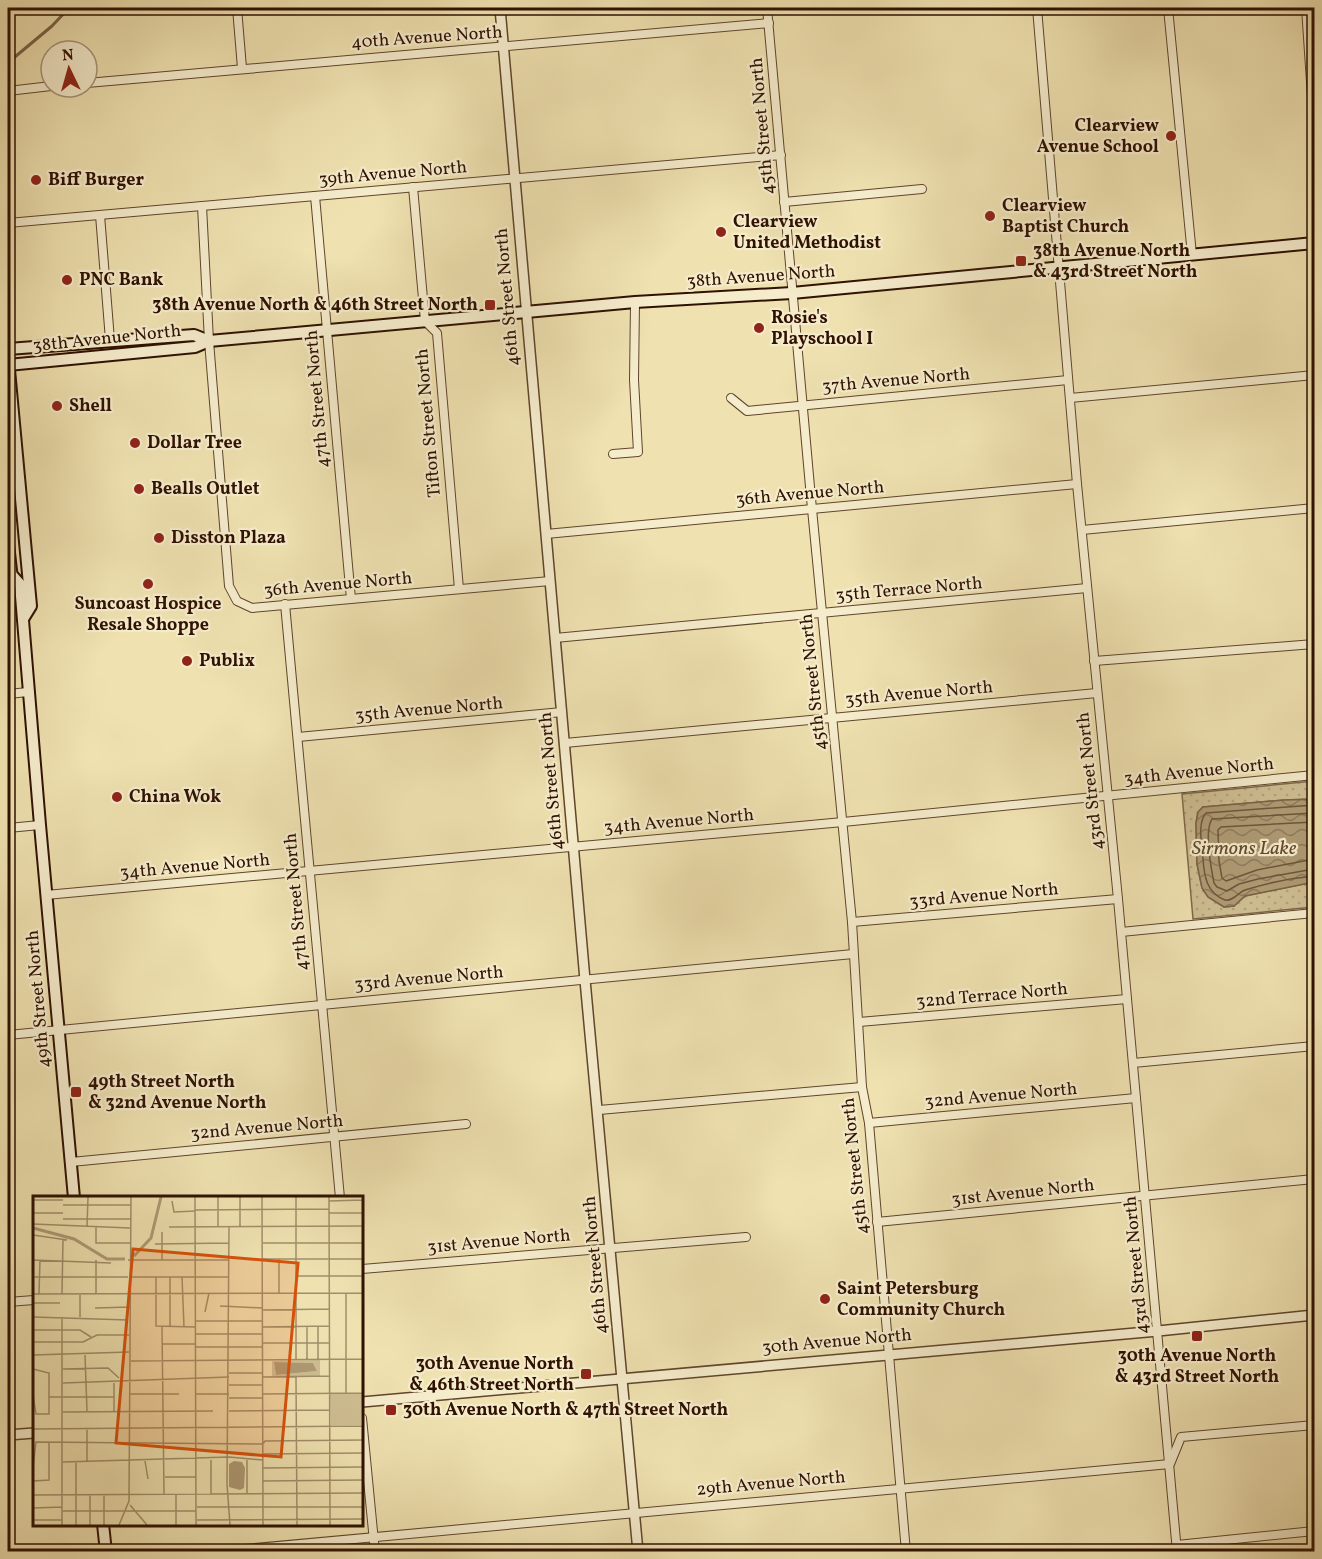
<svg xmlns="http://www.w3.org/2000/svg" width="1322" height="1559" font-family="Vollkorn,serif">
	<defs>
		<pattern id="park-dots" width="8" height="8" patternUnits="userSpaceOnUse" patternTransform="scale(1.5)"><rect width="8" height="8" fill="#cebe92"/><path d="M2 2h.1M6 6h.1" fill="none" stroke="#b1a27c" stroke-width="1.8" stroke-linecap="round"/></pattern>
		<pattern id="water-waves" width="16" height="10" patternUnits="userSpaceOnUse" patternTransform="scale(1.5)"><rect width="16" height="10" fill="#ae9a74"/><path d="M0 5q4-4 8 0t8 0" fill="none" stroke="#8e7c5d"/></pattern>
	</defs>
	<rect width="100%" height="100%" fill="#efe1b0"/>
	<filter id="stains"><feTurbulence type="fractalNoise" baseFrequency=".00333" numOctaves="4"/><feColorMatrix values="0 0 0 0 .2 0 0 0 0 .09 0 0 0 0 .02 0 0 0 .5 -.17"/></filter>
	<radialGradient id="worn" r=".72"><stop offset=".6" stop-color="#630" stop-opacity="0"/><stop offset="1" stop-color="#630" stop-opacity=".3"/></radialGradient>
	<polygon fill="url(#park-dots)" stroke="#7e6849" stroke-width="1.5" points="1314,781 1314,799 1284,800 1203,807 1198,812 1196,823 1197,864 1202,888 1208,897 1224,907 1234,906 1245,896 1314,882 1314,907 1193,919 1182,794"/>
	<polygon fill="url(#water-waves)" stroke="#7b6346" stroke-width="1.5" points="1314,799 1314,882 1245,896 1234,906 1224,907 1208,897 1202,888 1197,864 1196,823 1198,812 1203,807 1284,800"/>
	<g fill="none" stroke-linecap="round" stroke-linejoin="round">
		<g stroke="#6e563a" stroke-width="1.5">
			<path d="M1314 805 1206 813C1197 823 1202 845 1203 858 1204 877 1207 893 1225 900 1232 902 1239 892 1245 890 1267 883 1292 878 1314 876"/>
			<path d="M1314 813 1212 819C1204 831 1211 868 1214 883L1217 887 1227 891 1239 884 1258 879 1314 869"/>
			<polyline points="1314,822 1221,827 1218,830 1219,861 1222,878 1226,881 1257,870 1314,859"/>
		</g>
		<polyline stroke="#7b6346" stroke-width="3" points="10,61 52,26 69,8"/>
		<g stroke="#5f452c" stroke-width="10">
			<g id="minor">
				<polyline points="237,8 242,68"/>
				<polyline points="767,8 812,509 852,922 862,1087 869,1123 906,1552"/>
				<polyline points="1037,8 1077,484 1118,899 1177,1552"/>
				<polyline points="1168,8 1192,255"/>
				<polyline points="1306,8 1314,126"/>
				<polyline points="87,83 769,23"/>
				<polyline points="8,91 51,86"/>
				<polyline points="413,187 425,321 437,333 459,589"/>
				<polyline points="315,196 351,599"/>
				<polyline points="784,202 922,189"/>
				<polyline points="202,206 209,341 229,586 237,601 252,608 550,581"/>
				<polyline points="100,215 110,340"/>
				<polyline points="8,223 781,155"/>
				<polyline points="731,398 747,411 1068,380"/>
				<polyline points="1070,398 1314,375"/>
				<polyline points="613,454 638,452 634,380 635,302"/>
				<polyline points="8,471 17,470"/>
				<polyline points="1082,530 1314,508"/>
				<polyline points="546,534 1077,484"/>
				<polyline points="285,604 340,1198"/>
				<polyline points="555,638 1087,588"/>
				<polyline points="1094,661 1314,644"/>
				<polyline points="8,694 28,692"/>
				<polyline points="298,737 562,712"/>
				<polyline points="565,743 1097,693"/>
				<polyline points="8,828 40,825"/>
				<polyline points="46,895 843,822 1314,775"/>
				<polyline points="852,922 1118,899"/>
				<polyline points="1121,932 1314,913"/>
				<polyline points="859,1022 1127,999"/>
				<polyline points="8,1035 853,954"/>
				<polyline points="1133,1063 1314,1046"/>
				<polyline points="599,1110 862,1087"/>
				<polyline points="869,1123 1136,1098"/>
				<polyline points="71,1162 466,1124"/>
				<polyline points="877,1222 1314,1179"/>
				<polyline points="362,1269 746,1237"/>
				<polyline points="8,1302 34,1300"/>
				<polyline points="362,1418 375,1552"/>
				<polyline points="1177,1545 1314,1531"/>
				<polyline points="212,1552 1170,1464 1181,1437 1314,1425"/>
			</g>
		</g>
		<g stroke="#5f452c" stroke-width="12">
			<g id="tertiary">
				<polyline points="500,8 585,980 638,1552"/>
				<polyline points="362,1402 1158,1331 1314,1315"/>
				<polyline points="8,1435 34,1433"/>
			</g>
		</g>
		<g stroke="#2f1100" stroke-width="14">
			<g id="secondary">
				<polyline points="8,349 194,335 209,341"/>
				<polyline points="8,359 31,606 23,619"/>
				<polyline points="8,365 195,347 209,341 635,302 792,293 1314,243"/>
				<polyline points="8,544 12,579"/>
				<polyline points="11,574 20,584 40,825 74,1198"/>
				<polyline points="103,1524 106,1552"/>
			</g>
		</g>
		<use href="#minor" stroke="#f5eccc" stroke-width="8"/>
		<use href="#tertiary" stroke="#f5eccc" stroke-width="9"/>
		<use href="#secondary" stroke="#f5eccc" stroke-width="10"/>
	</g>
	<g fill="#8f2418" stroke="#f5eccc" stroke-width="2">
		<circle cx="1171" cy="136" r="6"/>
		<circle cx="36" cy="180" r="6"/>
		<circle cx="990" cy="216" r="6"/>
		<circle cx="721" cy="232" r="6"/>
		<rect x="1015" y="255" width="12" height="12" rx="3"/>
		<circle cx="67" cy="280" r="6"/>
		<rect x="484" y="299" width="12" height="12" rx="3"/>
		<circle cx="759" cy="328" r="6"/>
		<circle cx="57" cy="406" r="6"/>
		<circle cx="135" cy="443" r="6"/>
		<circle cx="139" cy="489" r="6"/>
		<circle cx="159" cy="538" r="6"/>
		<circle cx="148" cy="584" r="6"/>
		<circle cx="187" cy="661" r="6"/>
		<circle cx="117" cy="797" r="6"/>
		<rect x="70" y="1086" width="12" height="12" rx="3"/>
		<circle cx="825" cy="1299" r="6"/>
		<rect x="1191" y="1330" width="12" height="12" rx="3"/>
		<rect x="580" y="1368" width="12" height="12" rx="3"/>
		<rect x="385" y="1404" width="12" height="12" rx="3"/>
	</g>
	<g text-anchor="middle" dominant-baseline="central" stroke-width="4.5" stroke-linejoin="round" paint-order="stroke">
		<g font-size="18" fill="#2f1100" stroke="#f5eccc">
			<text transform="translate(427 38) rotate(-4)">40th Avenue North</text>
			<text transform="translate(763 126) rotate(-95)">45th Street North</text>
			<text transform="translate(393 174) rotate(-5)">39th Avenue North</text>
			<text transform="translate(761 277) rotate(-4)">38th Avenue North</text>
			<text transform="translate(508 297) rotate(-95)">46th Street North</text>
			<text transform="translate(107 339) rotate(-6)">38th Avenue North</text>
			<text transform="translate(896 381) rotate(-5)">37th Avenue North</text>
			<text transform="translate(318 399) rotate(-95)">47th Street North</text>
			<text transform="translate(429 423) rotate(-95)">Tifton Street North</text>
			<text transform="translate(810 494) rotate(-5)">36th Avenue North</text>
			<text transform="translate(338 585) rotate(-5)">36th Avenue North</text>
			<text transform="translate(909 590) rotate(-5)">35th Terrace North</text>
			<text transform="translate(814 682) rotate(-96)">45th Street North</text>
			<text transform="translate(919 694) rotate(-5)">35th Avenue North</text>
			<text transform="translate(429 710) rotate(-5)">35th Avenue North</text>
			<text transform="translate(1199 772) rotate(-6)">34th Avenue North</text>
			<text transform="translate(552 781) rotate(-95)">46th Street North</text>
			<text transform="translate(1091 781) rotate(-96)">43rd Street North</text>
			<text transform="translate(679 822) rotate(-5)">34th Avenue North</text>
			<text transform="translate(195 867) rotate(-5)">34th Avenue North</text>
			<text transform="translate(984 896) rotate(-5)">33rd Avenue North</text>
			<text transform="translate(297 902) rotate(-95)">47th Street North</text>
			<text transform="translate(429 979) rotate(-5)">33rd Avenue North</text>
			<text transform="translate(992 996) rotate(-5)">32nd Terrace North</text>
			<text transform="translate(39 999) rotate(-95)">49th Street North</text>
			<text transform="translate(1001 1096) rotate(-5)">32nd Avenue North</text>
			<text transform="translate(267 1128) rotate(-5)">32nd Avenue North</text>
			<text transform="translate(856 1166) rotate(-96)">45th Street North</text>
			<text transform="translate(1023 1193) rotate(-6)">31st Avenue North</text>
			<text transform="translate(499 1242) rotate(-5)">31st Avenue North</text>
			<text transform="translate(596 1265) rotate(-95)">46th Street North</text>
			<text transform="translate(1137 1265) rotate(-95)">43rd Street North</text>
			<text transform="translate(837 1342) rotate(-5)">30th Avenue North</text>
			<text transform="translate(771 1484) rotate(-5)">29th Avenue North</text>
		</g>
		<g font-size="18" font-weight="bold" fill="#2f1100" stroke="#f5eccc" text-anchor="start">
			<text x="1159" y="126" text-anchor="end">Clearview<tspan x="1159" dy="21">Avenue School</tspan></text>
			<text x="48" y="180">Biff Burger</text>
			<text x="1002" y="206">Clearview<tspan x="1002" dy="21">Baptist Church</tspan></text>
			<text x="733" y="222">Clearview<tspan x="733" dy="21">United Methodist</tspan></text>
			<text x="1033" y="251">38th Avenue North<tspan x="1033" dy="21">&amp; 43rd Street North</tspan></text>
			<text x="79" y="280">PNC Bank</text>
			<text x="478" y="305" text-anchor="end">38th Avenue North &amp; 46th Street North</text>
			<text x="771" y="318">Rosie's<tspan x="771" dy="21">Playschool I</tspan></text>
			<text x="69" y="406">Shell</text>
			<text x="147" y="443">Dollar Tree</text>
			<text x="151" y="489">Bealls Outlet</text>
			<text x="171" y="538">Disston Plaza</text>
			<text x="148" y="604" text-anchor="middle">Suncoast Hospice<tspan x="148" dy="21">Resale Shoppe</tspan></text>
			<text x="199" y="661">Publix</text>
			<text x="129" y="797">China Wok</text>
			<text x="88" y="1082">49th Street North<tspan x="88" dy="21">&amp; 32nd Avenue North</tspan></text>
			<text x="837" y="1289">Saint Petersburg<tspan x="837" dy="21">Community Church</tspan></text>
			<text x="1197" y="1356" text-anchor="middle">30th Avenue North<tspan x="1197" dy="21">&amp; 43rd Street North</tspan></text>
			<text x="574" y="1364" text-anchor="end">30th Avenue North<tspan x="574" dy="21">&amp; 46th Street North</tspan></text>
			<text x="403" y="1410">30th Avenue North &amp; 47th Street North</text>
		</g>
		<g font-size="20" font-style="italic" fill="#62482e" stroke="#f5eccc">
			<text x="1244" y="849">Sirmons Lake</text>
		</g>
	</g>
	<g transform="translate(33 1196)">
		<rect width="330" height="330" fill="#efe1b0"/>
		<path d="M287 164V180H239V165ZM241 166 280 167 284 175 243 179ZM297 198H329L328 229H298Z" fill="#cebe92" fill-rule="evenodd"/>
		<path d="M241 166 280 167 284 175 243 179ZM201 265 209 266 212 272 211 292 207 294 196 291V268Z" fill="#ae9a74"/>
		<path fill="none" stroke="#ae9a74" stroke-width="3" d="M0 32 41 43 74 63H92M101 60 118 42 128 1"/>
		<path fill="none" stroke="#a28e6a" stroke-width="1.5" d="M162 1 163 329M229 1 230 329M296 1 297 329M330 1V240M0 4H30M139 5 141 16 163 15M296 5 330 4M30 9H98M163 14 296 13M0 17H30M296 17H330M30 23H98M0 28 97 32M196 30 194 288 197 329M207 30V1M54 31 55 1M63 31V47H97M136 31 329 30M185 31V1M0 39 34 44M230 47H330M122 48 196 47M230 63H330M246 63V98M0 64 78 67M95 64H196M129 64V36M263 80H330M0 81H95M98 81H196M123 81V130L162 131M137 81V131M149 81 151 131M0 98 330 97M6 98 7 64M29 98 30 43M63 98V64M0 107H27M187 110 229 112M62 112 97 111M229 114 296 113M172 116 176 97M0 121 95 124M47 121V99M162 125H229M285 130V163M129 131 131 298M229 131 296 130M0 134H47L58 141M162 138H229M0 146H50L64 139H96M229 147H296M129 148H162M162 151H229M0 159 96 156M52 159 54 215M274 163V130M263 164V1M98 165 330 163M0 173 16 177V218H3L0 199M30 173 75 172 86 182M196 177H230M230 181 296 180M263 181 264 329M30 187 196 181M196 189H230M313 197V97M97 198H146M163 198H196M230 198 330 197M16 201H81M196 202H230M81 215V187M196 215 296 214M30 216 180 215M54 232V265M0 233 330 230M230 258 330 257M178 264V298M214 264V298M112 265 115 283M30 266 196 261 230 264M0 271 3 246 230 248 232 245 330 244M230 272 330 271M132 281H163M0 285 16 284V246M230 285 330 284M143 298V329M0 299 330 297M57 299V329M97 309 114 329M164 311H330M0 312 29 311M30 315H163M0 324H29M164 324 330 323M29 329V121M43 329V265M71 329V298M86 329 96 305 98 1"/>
		<path fill="#d6520b" fill-opacity="0.15" stroke="#d6520b" stroke-width="3" d="M100 53 265 67 248 261 83 247Z"/>
		<rect width="330" height="330" fill="none" stroke="#2f1100" stroke-width="3"/>
	</g>
	<rect width="1322" height="1559" fill="none" stroke="#efe1b0" stroke-width="30"/>
	<rect x="9" y="9" width="1304" height="1541" fill="none" stroke="#2f1100" stroke-width="3"/>
	<rect x="15" y="15" width="1292" height="1529" fill="none" stroke="#2f1100" stroke-width="1.5"/>
	<g transform="translate(69 69) rotate(355)"><circle r="28" fill="#f5eccc" stroke="#a6947a" stroke-width="1.5"/>
	<path d="M0-4.5L10 22L0 15L-10 22Z" fill="#8f2418"/>
	<text y="-9" font-size="16" font-weight="bold" text-anchor="middle" fill="#2f1100">N</text>
	</g>
	<rect width="100%" height="100%" filter="url(#stains)"/>
	<rect width="100%" height="100%" fill="url(#worn)"/>
</svg>
